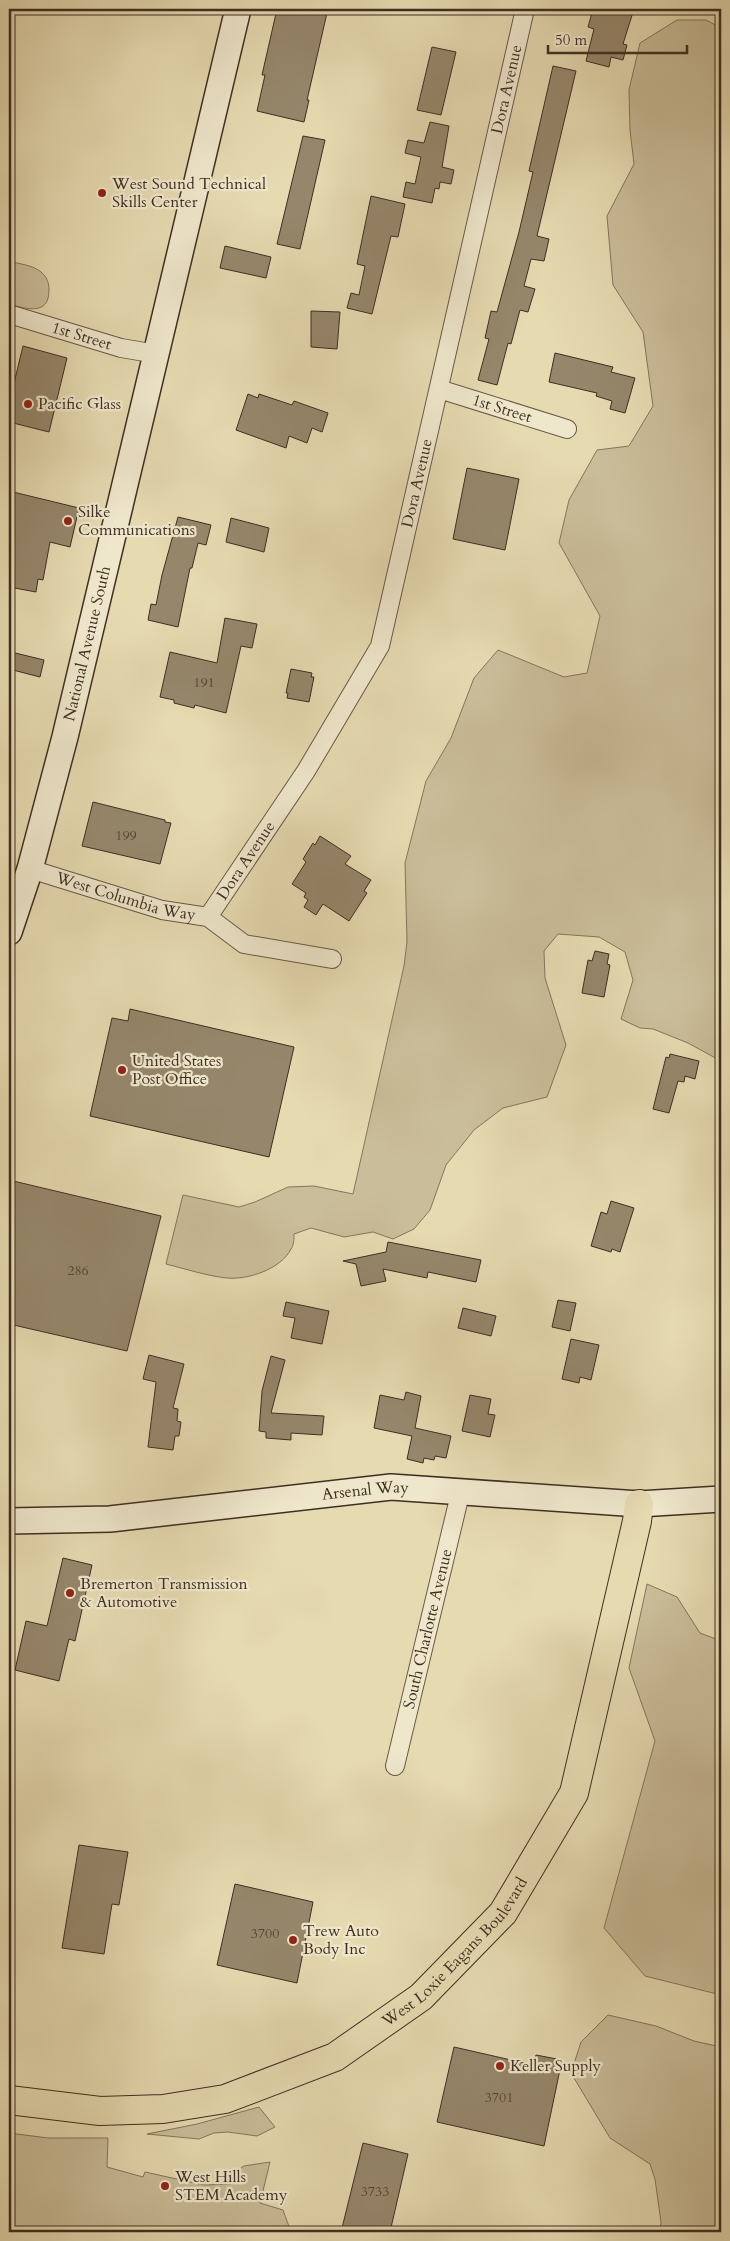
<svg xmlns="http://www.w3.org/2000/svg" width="730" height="2241" font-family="Cardo,serif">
	<rect width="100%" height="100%" fill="#e6dab1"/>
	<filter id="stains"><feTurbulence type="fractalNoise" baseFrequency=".004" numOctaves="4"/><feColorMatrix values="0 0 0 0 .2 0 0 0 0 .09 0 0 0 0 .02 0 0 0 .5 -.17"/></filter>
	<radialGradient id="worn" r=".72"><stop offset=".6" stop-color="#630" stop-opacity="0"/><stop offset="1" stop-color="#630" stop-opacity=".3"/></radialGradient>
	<g fill="#cabd99" stroke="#84765e">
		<path d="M677 20H706L721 28V1061L688 1043 653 1029 640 1028 621 1019 633 980 625 952 599 937 558 934 544 951 545 978 566 1045 547 1097 503 1108 474 1130 446 1165 430 1210 414 1229 393 1239 373 1232 344 1237 311 1228 294 1234C294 1239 294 1245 291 1249 281 1269 248 1280 227 1278 207 1276 186 1269 166 1264L183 1195 239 1207 255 1202 288 1187 314 1186 353 1194 404 966 407 942 405 863 426 781 451 738 474 678 498 650 564 677 587 673 600 616 559 543 569 500 597 450 629 446 653 406 643 332 613 285 607 216 634 164 630 130 629 90 640 43Z"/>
		<path d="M9 261C19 264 33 265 41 272 47 277 49 283 49 290 49 316 27 309 9 304Z"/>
		<polygon points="647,1584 677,1597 700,1633 721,1641 721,1995 645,1976 604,1928 655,1741 629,1668"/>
		<polygon points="608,2015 656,2026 694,2041 721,2047 721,2232 660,2232 661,2222 655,2179 650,2164 610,2138 571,2073 581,2042"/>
		<polygon points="259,2107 275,2127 257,2136 228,2132 214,2133 199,2139 147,2134 197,2124"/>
		<polygon points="9,2133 48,2138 108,2138 107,2167 143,2177 145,2172 204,2185 231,2184 235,2172 244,2166 270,2162 260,2203 283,2210 291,2232 9,2232"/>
	</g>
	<g fill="#96876c" stroke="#3f2e22">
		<polygon points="277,9 309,9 327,13 307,100 309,100 304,122 257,111 265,75 262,75"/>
		<polygon points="593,9 634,9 623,44 627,45 623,60 611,57 609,67 586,61 594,29 588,27"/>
		<polygon points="432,47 456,52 441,115 417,110"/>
		<polygon points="553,66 576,71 537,236 549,239 544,261 531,259 524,286 535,289 528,312 520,310 511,344 508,343 497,385 478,380 489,339 485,338 491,311 497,312 519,232 533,172 529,171"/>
		<polygon points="430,122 449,126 442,167 454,170 451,184 440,182 439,189 435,188 432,203 403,197 406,182 415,184 421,157 405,153 408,140 424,143"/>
		<polygon points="303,136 325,140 300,249 277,244"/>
		<polygon points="371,196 405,204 398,237 391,236 372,314 347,308 351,293 359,295 365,266 357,264"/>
		<polygon points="225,246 271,257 266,278 220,268"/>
		<polygon points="311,311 340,312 337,349 311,347"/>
		<polygon points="23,346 67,358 49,432 9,422 9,404"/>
		<polygon points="555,353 613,367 611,372 635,378 625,413 610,409 612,401 596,396 597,393 549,382"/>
		<polygon points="248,394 258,398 259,394 292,405 294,401 328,413 322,432 312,428 307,443 289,436 286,448 236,430"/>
		<polygon points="467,468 519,479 505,550 453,539"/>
		<polygon points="9,491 79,508 70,547 50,542 43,580 38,579 36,592 9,587 9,562 14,534 9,532"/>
		<polygon points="178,517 211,525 206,545 198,543 192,568 190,568 178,627 148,620 151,604 156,605 162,575"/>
		<polygon points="231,518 269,528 264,552 226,542"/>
		<polygon points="225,618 257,624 252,648 241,646 226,713 195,705 194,708 174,703 174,700 160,697 170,652 217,663"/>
		<polygon points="11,652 44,660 40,677 9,669"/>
		<polygon points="291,669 312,673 311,677 314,677 309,702 287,698 288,693 286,693"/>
		<polygon points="93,802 165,820 165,822 171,823 160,864 82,846"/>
		<polygon points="320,836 351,856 345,864 371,880 364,891 367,893 349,921 323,904 316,915 304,907 308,900 304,897 306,893 292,884 306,862 303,859 313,843 315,845"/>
		<polygon points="595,951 609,954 607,964 610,965 604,997 582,993 588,960 592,961"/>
		<polygon points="130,1009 294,1047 269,1157 90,1116 112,1018 128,1021"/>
		<polygon points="670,1054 699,1061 695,1079 685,1076 684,1082 678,1081 669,1113 653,1109 666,1057 669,1058"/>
		<polygon points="9,1180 161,1216 127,1351 9,1324"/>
		<polygon points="611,1201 634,1208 620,1252 612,1249 611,1252 591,1246 601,1212 607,1214"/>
		<polygon points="388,1242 481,1260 476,1282 428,1272 427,1278 383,1269 386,1281 361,1286 356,1264 343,1261 386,1252"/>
		<polygon points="558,1300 576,1303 570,1331 552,1327"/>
		<polygon points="286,1302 329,1311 322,1344 291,1338 295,1318 283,1316"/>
		<polygon points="463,1308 496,1316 491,1336 458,1328"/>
		<polygon points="571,1339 599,1345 591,1380 580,1377 579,1383 562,1379"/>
		<polygon points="149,1355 184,1364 173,1408 178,1409 177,1421 181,1422 179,1436 175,1436 173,1450 148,1447 156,1382 143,1379"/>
		<polygon points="271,1356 285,1360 271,1413 324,1416 322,1435 291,1433 291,1440 266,1438 266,1432 259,1431 262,1391"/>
		<polygon points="406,1392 421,1396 415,1428 451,1436 446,1458 435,1456 434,1460 424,1458 423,1463 407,1459 412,1436 374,1428 380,1395 404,1400"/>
		<polygon points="470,1395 491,1399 488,1414 495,1415 490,1437 462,1431"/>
		<polygon points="63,1558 92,1565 75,1641 69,1639 59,1681 15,1670 26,1621 47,1626"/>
		<polygon points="79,1845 128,1852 119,1905 112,1904 104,1954 62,1948"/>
		<polygon points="235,1884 313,1902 297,1983 217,1965"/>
		<polygon points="454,2047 533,2065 536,2055 562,2060 544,2146 437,2122"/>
		<polygon points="363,2143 408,2154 390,2232 359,2232 342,2228"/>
	</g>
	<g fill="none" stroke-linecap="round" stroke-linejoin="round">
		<g stroke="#695946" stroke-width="20">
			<g id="minor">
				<path id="s1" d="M9 314 121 348 157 354"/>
				<path id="s2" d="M439 389 567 429"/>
				<path id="s3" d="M30 869 162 910 208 917 244 944 332 959"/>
				<path id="s4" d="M208 917 306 771 380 646 525 9"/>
				<path id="s5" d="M395 1766 461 1490"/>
			</g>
		</g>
		<g stroke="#3f2e22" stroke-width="28">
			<g id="secondary">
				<path id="s6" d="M9 932 30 869 65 737 238 9"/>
				<path id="s7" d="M9 1521 110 1519 391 1487 639 1504 721 1499"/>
			</g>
		</g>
		<g stroke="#3f2e22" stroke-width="30">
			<g id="primary">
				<path id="s8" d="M9 2100 100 2111 163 2109 225 2099 335 2057 421 1997 503 1913 574 1793 637 1521 639 1504"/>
			</g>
		</g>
		<use href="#minor" stroke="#efe7cc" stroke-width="18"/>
		<use href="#secondary" stroke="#efe7cc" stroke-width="25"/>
		<use href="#primary" stroke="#e6dab1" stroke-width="28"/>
	</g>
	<g fill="#8f2418" stroke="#efe7cc" stroke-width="2">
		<circle cx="102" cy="193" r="5"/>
		<circle cx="28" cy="404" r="5"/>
		<circle cx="68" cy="521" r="5"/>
		<circle cx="122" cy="1070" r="5"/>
		<circle cx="70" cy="1593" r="5"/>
		<circle cx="293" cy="1940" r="5"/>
		<circle cx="500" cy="2066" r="5"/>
		<circle cx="165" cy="2186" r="5"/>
	</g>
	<g text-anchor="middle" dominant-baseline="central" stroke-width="4.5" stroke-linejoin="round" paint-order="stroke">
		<g font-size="14" fill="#554434">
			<text x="204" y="682">191</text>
			<text x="126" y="835">199</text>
			<text x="78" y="1270">286</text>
			<text x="265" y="1933">3700</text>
			<text x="499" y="2097">3701</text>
			<text x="375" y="2191">3733</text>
		</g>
		<g font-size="16" fill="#3f2e22" stroke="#efe7cc">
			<text stroke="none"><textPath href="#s4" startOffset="892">Dora Avenue</textPath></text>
			<text stroke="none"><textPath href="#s1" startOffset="76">1st Street</textPath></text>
			<text stroke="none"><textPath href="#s2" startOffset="66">1st Street</textPath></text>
			<text stroke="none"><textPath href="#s4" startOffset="488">Dora Avenue</textPath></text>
			<text stroke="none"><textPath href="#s6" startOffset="299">National Avenue South</textPath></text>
			<text stroke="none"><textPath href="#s4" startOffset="68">Dora Avenue</textPath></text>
			<text stroke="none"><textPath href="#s3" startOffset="100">West Columbia Way</textPath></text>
			<text stroke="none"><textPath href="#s7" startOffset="358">Arsenal Way</textPath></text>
			<text stroke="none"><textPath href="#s5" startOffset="141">South Charlotte Avenue</textPath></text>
			<text stroke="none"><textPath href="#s8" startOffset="496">West Loxie Eagans Boulevard</textPath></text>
		</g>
		<g font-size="16" fill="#3f2e22" stroke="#efe7cc" text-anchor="start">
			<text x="112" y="184">West Sound Technical<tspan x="112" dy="18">Skills Center</tspan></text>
			<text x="38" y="404">Pacific Glass</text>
			<text x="78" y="512">Silke<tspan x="78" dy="18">Communications</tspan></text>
			<text x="132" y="1061">United States<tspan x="132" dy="18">Post Office</tspan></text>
			<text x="80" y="1584">Bremerton Transmission<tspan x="80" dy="18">&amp; Automotive</tspan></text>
			<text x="303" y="1931">Trew Auto<tspan x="303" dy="18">Body Inc</tspan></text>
			<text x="510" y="2066">Keller Supply</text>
			<text x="175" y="2177">West Hills<tspan x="175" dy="18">STEM Academy</tspan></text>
		</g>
	</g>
	<rect width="730" height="2241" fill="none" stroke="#e6dab1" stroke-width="30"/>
	<rect x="10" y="10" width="710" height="2221" fill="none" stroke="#3f2e22" stroke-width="2.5"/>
	<rect x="15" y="15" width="700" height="2211" fill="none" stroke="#3f2e22"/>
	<path d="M548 45v8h139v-8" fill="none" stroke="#3f2e22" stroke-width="2.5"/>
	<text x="555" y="45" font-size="15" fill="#3f2e22" stroke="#efe7cc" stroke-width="4" paint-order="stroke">50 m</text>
	<rect width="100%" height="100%" filter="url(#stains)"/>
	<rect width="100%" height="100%" fill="url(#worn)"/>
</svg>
